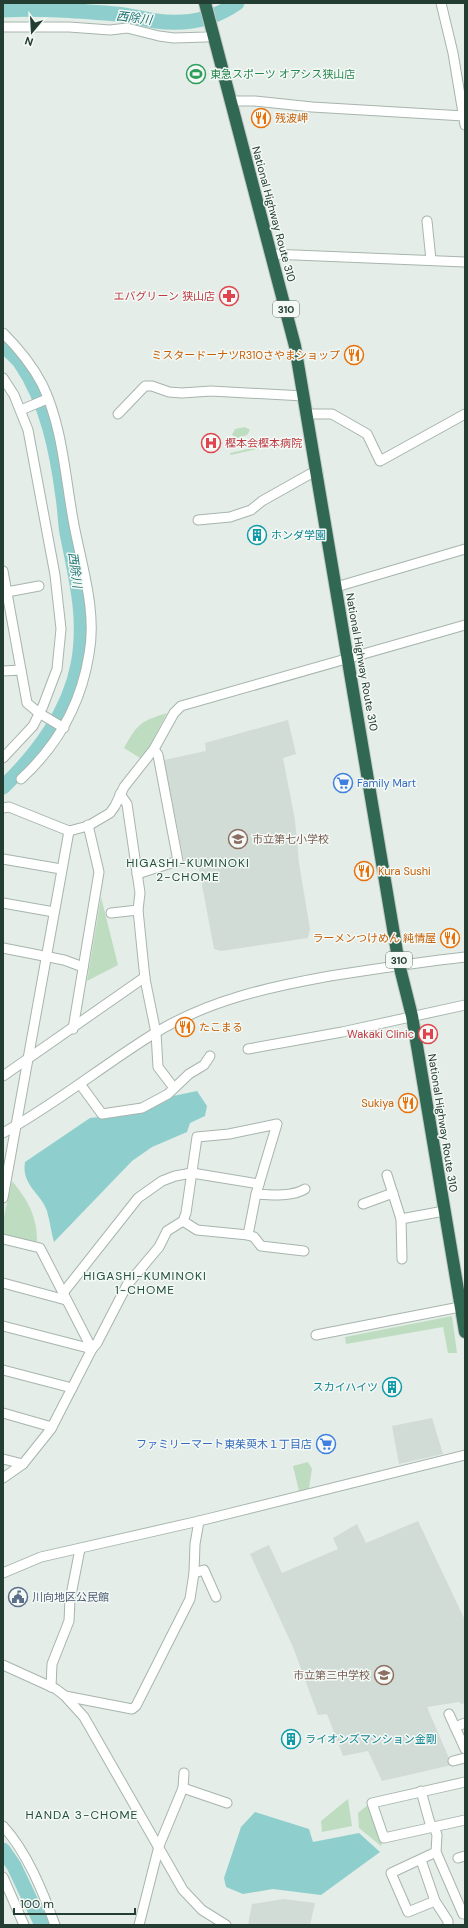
<svg xmlns="http://www.w3.org/2000/svg" width="468" height="1928" font-family="'DM Sans','Noto Sans JP',sans-serif">
	<rect width="100%" height="100%" fill="#e4ede7"/>
	<g fill="#d2dcd6">
		<polygon points="288,720 296,754 283,758 295,820 299,863 310,929 308,938 221,951 214,949 197,858 184,861 164,760 206,751 205,743"/>
		<polygon points="432,1418 443,1454 399,1464 392,1426"/>
		<polygon points="418,1521 465,1620 465,1703 461,1704 459,1702 427,1707 452,1765 382,1781 368,1751 343,1756 327,1714 318,1715 293,1647 250,1554 269,1545 282,1573 338,1549 333,1538 357,1524 366,1543"/>
		<polygon points="284,1899 315,1903 310,1925 248,1925 252,1904"/>
	</g>
	<g fill="#beddc0">
		<polygon points="245,427 250,430 247,435 237,438 232,435 235,429"/>
		<polygon points="261,446 261,448 231,455 230,453"/>
		<path d="M167 713 150 745 140 758 124 748C137 724 141 721 167 713Z"/>
		<polygon points="101,897 118,965 87,981"/>
		<path d="M12 1181C27 1199 37 1216 37 1241L33 1244 3 1236V1221Z"/>
		<polygon points="452,1316 457,1353 448,1353 443,1327 346,1344 345,1337"/>
		<polygon points="308,1462 312,1469 308,1494 299,1491 293,1466"/>
		<polygon points="348,1799 352,1826 322,1832 321,1821"/>
		<polygon points="369,1804 382,1843 381,1846 359,1828 358,1813"/>
	</g>
	<g fill="#8ecfcd">
		<path d="M197 1091 207 1106 205 1116 190 1123 187 1132 152 1147 132 1161 54 1242C51 1232 50 1221 47 1211 41 1193 21 1185 25 1162L90 1118 144 1112 173 1096Z"/>
		<polygon points="255,1812 309,1829 313,1842 359,1833 380,1852 321,1895 273,1889 243,1894 226,1887 224,1878 241,1827"/>
	</g>
	<g fill="none" stroke-linecap="round" stroke-linejoin="round">
		<g stroke="#8ecfcd" stroke-width="15">
			<path d="M3 10C41 8 78 11 116 14 130 15 143 19 156 21 185 25 213 20 237 3"/>
			<path d="M3 345C8 350 15 356 20 362 47 401 57 451 63 497 65 509 65 521 67 533 76 578 87 619 78 665 69 712 37 755 3 787"/>
			<polyline points="3,1850 14,1866 42,1925"/>
		</g>
		<g stroke="#a7b5ad" stroke-width="11">
			<g id="minor">
				<polyline points="441,3 453,53 465,125"/>
				<polyline points="3,27 69,27 110,30 127,28 159,36 174,38 206,37 214,35"/>
				<polyline points="232,101 255,101 312,107 464,116"/>
				<polyline points="427,221 431,260"/>
				<polyline points="271,254 465,262"/>
				<path d="M3 333C18 348 32 365 42 384 63 427 65 478 74 525 82 567 97 612 89 654 81 705 58 745 21 779"/>
				<polyline points="3,378 14,395 28,430 55,575 61,629 57,669 43,706 33,726 3,758"/>
				<polyline points="21,410 47,399"/>
				<polyline points="118,414 145,386 152,386 169,392 182,393 211,391 304,396"/>
				<polyline points="307,414 332,414 367,434 380,461 465,414"/>
				<polyline points="198,520 230,517 251,510 262,501 310,474 318,472"/>
				<polyline points="3,571 21,670"/>
				<polyline points="336,587 465,549"/>
				<polyline points="7,592 39,586"/>
				<polyline points="3,671 21,670 27,703 39,713 64,728"/>
				<polyline points="120,794 127,804 140,893 138,910 145,979 156,1033 158,1067 174,1088"/>
				<polyline points="3,808 9,807 69,831 88,826 110,813 115,806 124,787 154,749 174,713 181,706 465,625"/>
				<polyline points="3,859 61,869"/>
				<polyline points="137,874 178,861 158,755 154,749"/>
				<polyline points="3,903 54,912"/>
				<polyline points="111,913 138,910"/>
				<polyline points="3,948 64,960 83,967"/>
				<polyline points="73,1029 99,872 88,825"/>
				<polyline points="248,1049 342,1032 465,1005"/>
				<polyline points="3,1076 145,977"/>
				<polyline points="80,1084 102,1114 142,1108 168,1094 189,1074 204,1065 210,1056"/>
				<path d="M3 1133C56 1104 103 1065 155 1033 209 1000 269 987 330 976 375 969 420 962 465 957"/>
				<polyline points="387,1175 401,1219 402,1259"/>
				<path d="M256 1194C271 1195 292 1197 305 1189"/>
				<polyline points="3,1198 69,831"/>
				<polyline points="363,1204 393,1193"/>
				<polyline points="401,1219 444,1211"/>
				<polyline points="248,1235 254,1237 261,1246 304,1251"/>
				<polyline points="3,1239 40,1248 92,1349 51,1429 23,1464 3,1478"/>
				<polyline points="3,1283 66,1300"/>
				<polyline points="63,1293 138,1198 162,1181 175,1176 192,1173 259,1184"/>
				<polyline points="3,1326 92,1349 97,1343 127,1285 159,1247 167,1231 183,1221 186,1213 197,1137 229,1134 277,1124 256,1194 248,1235 197,1230 183,1221"/>
				<polyline points="316,1335 465,1306"/>
				<polyline points="3,1370 72,1388"/>
				<polyline points="3,1413 52,1427"/>
				<polyline points="3,1459 23,1464"/>
				<polyline points="3,1573 41,1557 199,1521 465,1455"/>
				<polyline points="194,1573 204,1570 216,1597"/>
				<polyline points="3,1665 56,1689 65,1696 84,1717 183,1890 202,1910 226,1925"/>
				<polyline points="51,1687 52,1664 69,1621 70,1600 80,1549"/>
				<polyline points="65,1696 132,1709 136,1706 190,1599 194,1573 195,1544 199,1521"/>
				<polyline points="449,1714 465,1749"/>
				<polyline points="455,1727 465,1723"/>
				<polyline points="453,1761 465,1758"/>
				<polyline points="465,1782 372,1803 384,1838 465,1820"/>
				<polyline points="183,1788 184,1773"/>
				<polyline points="421,1791 431,1827"/>
				<path d="M3 1826C27 1852 43 1892 55 1925"/>
				<polyline points="434,1826 437,1835 436,1852 391,1873 408,1912 435,1901"/>
				<polyline points="436,1852 463,1914"/>
				<polyline points="458,1858 465,1856"/>
				<polyline points="421,1860 435,1901 448,1921 448,1925"/>
				<polyline points="3,1877 24,1925"/>
				<polyline points="139,1925 159,1846 183,1788 227,1803"/>
			</g>
		</g>
		<g stroke="#c2c9c6" stroke-width="14">
			<polyline id="highway" points="205,3 295,346 399,964 412,1016 465,1332"/>
		</g>
		<use href="#minor" stroke="#fff" stroke-width="9"/>
		<use href="#highway" stroke="#316853" stroke-width="12"/>
	</g>
	<defs>
		<g id="stadium-ring" transform="scale(1)"><circle r="9.5" fill="#f4f9f6" stroke="#2e9e5b" stroke-width="1.5"/><path d="M0-5a6.5 5 0 1 0 0 10a6.5 5 0 1 0 0-10ZM-3.5-1.8h7v3.6h-7Z" fill="#2e9e5b"/></g>
		<g id="restaurant-ring" transform="scale(1)"><circle r="9.5" fill="#f4f9f6" stroke="#e8710a" stroke-width="1.5"/><path d="M-5-6h1v4h1v-4h1v4h1v-4h1v5L-1.5 .5V6h-2V.5L-5-1ZM5-6V6H3V1.5H1.5Q1.5-4 5-6Z" fill="#e8710a"/></g>
		<g id="pharmacy-ring" transform="scale(1)"><circle r="9.5" fill="#f4f9f6" stroke="#e0444e" stroke-width="1.5"/><path d="M-2-6h4v4h4v4h-4v4h-4v-4h-4v-4h4Z" fill="#e0444e"/></g>
		<g id="hospital-ring" transform="scale(1)"><circle r="9.5" fill="#f4f9f6" stroke="#e0444e" stroke-width="1.5"/><path d="M-5-5h3v3.5h4V-5h3V5h-3V1.5h-4V5h-3Z" fill="#e0444e"/></g>
		<g id="building-ring" transform="scale(1)"><circle r="9.5" fill="#f4f9f6" stroke="#0f9aa8" stroke-width="1.5"/><path d="M-4-6H4V6H1V3H-1V6H-4ZM-2.5-4.3h1.7v1.8h-1.7ZM.8-4.3h1.7v1.8H.8ZM-2.5-1h1.7V.8h-1.7ZM.8-1h1.7V.8H.8Z" fill="#0f9aa8"/></g>
		<g id="supermarket-ring" transform="scale(1)"><circle r="9.5" fill="#f4f9f6" stroke="#3f7fe0" stroke-width="1.5"/><path d="M-6-5.5h2.5l.6 2H6L4.5 2H-2.5L-4.4-4H-6ZM-1.5 3.2a1.3 1.3 0 1 0 .1 0ZM3 3.2a1.3 1.3 0 1 0 .1 0Z" fill="#3f7fe0"/></g>
		<g id="school-ring" transform="scale(1)"><circle r="9.5" fill="#f4f9f6" stroke="#8d6e63" stroke-width="1.5"/><path d="M0-5L7-2L0 1L-7-2ZM-4 1L0 2.5L4 1V4Q0 6-4 4Z" fill="#8d6e63"/></g>
		<g id="civic-ring" transform="scale(1)"><circle r="9.5" fill="#f4f9f6" stroke="#5c6f8a" stroke-width="1.5"/><path d="M-.6-6.5H3V-4.5H.6V-3L4-1V1h2V6H-6V1h2V-1L-.6-3ZM-1.2 2.5V6h2.4V2.5Z" fill="#5c6f8a"/></g>
	</defs>
	<g fill-rule="evenodd">
		<use href="#stadium-ring" x="196" y="74"/>
		<use href="#restaurant-ring" x="261" y="118"/>
		<use href="#pharmacy-ring" x="229" y="296"/>
		<use href="#restaurant-ring" x="354" y="355"/>
		<use href="#hospital-ring" x="211" y="443"/>
		<use href="#building-ring" x="257" y="535"/>
		<use href="#supermarket-ring" x="343" y="783"/>
		<use href="#school-ring" x="238" y="839"/>
		<use href="#restaurant-ring" x="364" y="871"/>
		<use href="#restaurant-ring" x="450" y="938"/>
		<use href="#restaurant-ring" x="185" y="1027"/>
		<use href="#hospital-ring" x="428" y="1034"/>
		<use href="#restaurant-ring" x="408" y="1103"/>
		<use href="#building-ring" x="392" y="1387"/>
		<use href="#supermarket-ring" x="326" y="1444"/>
		<use href="#civic-ring" x="18" y="1597"/>
		<use href="#school-ring" x="384" y="1675"/>
		<use href="#building-ring" x="291" y="1739"/>
	</g>
	<g text-anchor="middle" dominant-baseline="central" stroke-width="3" stroke-linejoin="round" paint-order="stroke">
		<g fill="#f4f9f6" stroke="#62756d" stroke-width="1">
			<rect x="273" y="301" width="26" height="16" rx="3"/>
			<rect x="386" y="952" width="26" height="16" rx="3"/>
		</g>
		<g font-size="10" font-weight="bold" fill="#243d32">
			<text x="286" y="309">310</text>
			<text x="399" y="960">310</text>
		</g>
		<g font-size="11" fill="#27864d" stroke="#f4f9f6" text-anchor="start">
			<text x="210" y="74">東急スポーツ オアシス狭山店</text>
		</g>
		<g font-size="11" fill="#c56008" stroke="#f4f9f6" text-anchor="start">
			<text x="275" y="118">残波岬</text>
			<text x="340" y="355" text-anchor="end">ミスタードーナツR310さやまショップ</text>
			<text x="378" y="871">Kura Sushi</text>
			<text x="436" y="938" text-anchor="end">ラーメンつけめん 純情屋</text>
			<text x="199" y="1027">たこまる</text>
			<text x="394" y="1103" text-anchor="end">Sukiya</text>
		</g>
		<g font-size="11" fill="#243d32" stroke="#f4f9f6">
			<text transform="translate(274 214) rotate(75)">National Highway Route 310</text>
			<text transform="translate(362 662) rotate(80)">National Highway Route 310</text>
			<text transform="translate(443 1123) rotate(81)">National Highway Route 310</text>
		</g>
		<g font-size="11" fill="#be3a42" stroke="#f4f9f6" text-anchor="end">
			<text x="215" y="296">エバグリーン 狭山店</text>
			<text x="225" y="443" text-anchor="start">樫本会樫本病院</text>
			<text x="414" y="1034">Wakaki Clinic</text>
		</g>
		<g font-size="11" fill="#0d838f" stroke="#f4f9f6" text-anchor="start">
			<text x="271" y="535">ホンダ学園</text>
			<text x="378" y="1387" text-anchor="end">スカイハイツ</text>
			<text x="305" y="1739">ライオンズマンション金剛</text>
		</g>
		<g font-size="11" fill="#366cbe" stroke="#f4f9f6" text-anchor="start">
			<text x="357" y="783">Family Mart</text>
			<text x="312" y="1444" text-anchor="end">ファミリーマート東茱萸木１丁目店</text>
		</g>
		<g font-size="11" fill="#785e54" stroke="#f4f9f6" text-anchor="start">
			<text x="252" y="839">市立第七小学校</text>
			<text x="370" y="1675" text-anchor="end">市立第三中学校</text>
		</g>
		<g font-size="11" fill="#4e5e75" stroke="#f4f9f6" text-anchor="start">
			<text x="32" y="1597">川向地区公民館</text>
		</g>
		<g font-size="12" font-style="italic" fill="#207776" stroke="#f4f9f6">
			<text transform="translate(134 18) rotate(7)">西除川</text>
			<text transform="translate(75 570) rotate(82)">西除川</text>
		</g>
		<g font-size="12" letter-spacing="1" fill="#214f3b" stroke="#f4f9f6">
			<text x="188" y="863">HIGASHI-KUMINOKI<tspan x="188" dy="14">2-CHOME</tspan></text>
			<text x="145" y="1276">HIGASHI-KUMINOKI<tspan x="145" dy="14">1-CHOME</tspan></text>
			<text x="82" y="1815">HANDA 3-CHOME</text>
		</g>
	</g>
	<rect width="468" height="1928" fill="none" stroke="#243d32" stroke-width="8"/>
	<g transform="translate(32 32) rotate(198)" stroke="#f4f9f6" stroke-width="3" paint-order="stroke">
	<path d="M0-3L7 15L0 10L-7 15Z" fill="#243d32"/>
	<text y="-6" font-size="11" font-weight="bold" text-anchor="middle" fill="#243d32">N</text>
	</g>
	<path d="M14 1908v6h121v-6" fill="none" stroke="#243d32" stroke-width="2"/>
	<text x="20" y="1908" font-size="12" fill="#243d32" stroke="#f4f9f6" stroke-width="3" paint-order="stroke">100 m</text>
</svg>
